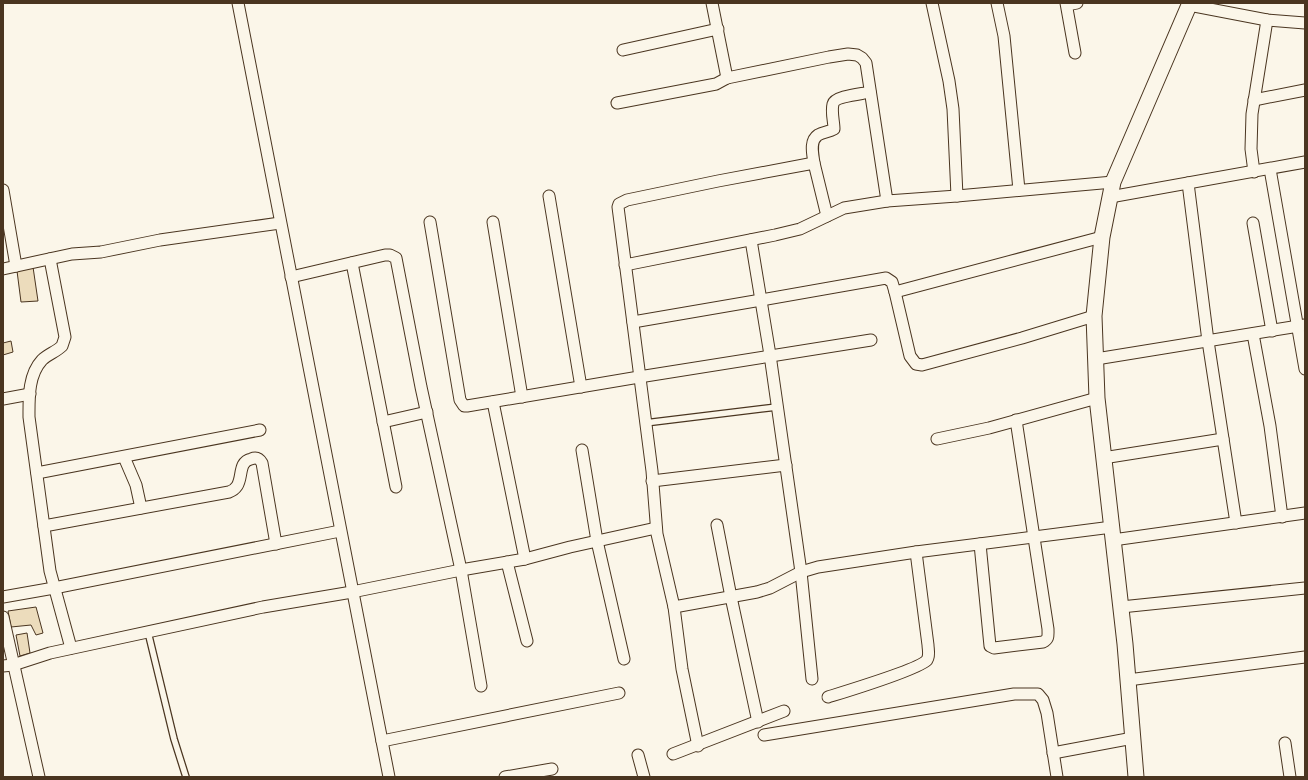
<svg xmlns="http://www.w3.org/2000/svg" width="1308" height="780" font-family="Arial,sans-serif">
	<rect width="100%" height="100%" fill="#fbf6e9"/>
	<g fill="#ecdcbc" stroke="#4a3520">
		<polygon points="33,267 38,301 21,302 17,271"/>
		<polygon points="11,341 13,352 3,355 3,343"/>
		<polygon points="36,607 43,633 36,635 31,625 11,627 8,611"/>
		<polygon points="27,633 30,653 20,656 16,635"/>
	</g>
	<g fill="none" stroke-linecap="round" stroke-linejoin="round">
		<g stroke="#4a3520" stroke-width="8">
			<g id="lane">
				<polyline points="645,423 777,407"/>
				<polyline points="148,632 174,739 186,777"/>
			</g>
		</g>
		<g stroke="#4a3520" stroke-width="13">
			<g id="street">
				<polyline points="238,3 389,777"/>
				<polyline points="712,3 727,78 829,57 848,54 857,55 862,58 866,63 887,201 957,196 1113,182"/>
				<polyline points="932,3 949,81 953,109 957,196"/>
				<polyline points="997,3 1004,36 1019,190"/>
				<polyline points="1066,3 1075,53"/>
				<polyline points="1067,5 1077,3"/>
				<polyline points="1189,5 1267,20 1305,23"/>
				<polyline points="623,50 718,29"/>
				<polyline points="1254,100 1305,90"/>
				<polyline points="617,103 716,84 727,78"/>
				<path d="M814 163C813 155 809 141 818 135 823 132 829 132 834 129 834 122 831 112 833 104 835 96 862 94 870 92"/>
				<polyline points="1270,169 1305,369"/>
				<polyline points="1254,172 1251,149 1252,114 1267,20"/>
				<polyline points="1188,183 1208,341 1236,523"/>
				<polyline points="3,190 16,266"/>
				<polyline points="549,196 581,387"/>
				<polyline points="1110,197 1305,162"/>
				<polyline points="430,222 460,400 464,406 467,406 639,377 871,340"/>
				<polyline points="493,222 522,397"/>
				<polyline points="1253,223 1272,331"/>
				<polyline points="751,240 770,355 801,572 812,679"/>
				<path d="M50 259 65 337 62 346C56 352 48 354 42 360 28 375 29 399 29 417L50 571 71 648"/>
				<polyline points="352,263 396,487"/>
				<polyline points="625,265 775,235 800,229 844,208 887,201"/>
				<polyline points="3,269 72,254 101,252 160,240 280,223"/>
				<polyline points="291,277 385,255 390,255 396,258 421,387 461,570 481,686"/>
				<polyline points="895,292 910,356 916,364 922,365 1022,338 1094,316"/>
				<polyline points="633,322 761,300 886,278 892,282 895,292 1102,237"/>
				<polyline points="1253,334 1270,426 1282,517"/>
				<polyline points="1096,359 1305,325"/>
				<polyline points="3,399 30,394"/>
				<polyline points="493,402 525,559"/>
				<polyline points="383,422 427,412"/>
				<polyline points="937,439 989,428 1097,398"/>
				<polyline points="582,450 597,541 624,659"/>
				<polyline points="124,457 136,485 141,508"/>
				<polyline points="1103,458 1223,439"/>
				<polyline points="37,473 260,430"/>
				<polyline points="652,481 786,465"/>
				<polyline points="717,525 731,597 758,722"/>
				<path d="M44 526 229 492C232 491 235 489 237 486 243 477 238 462 251 459 256 457 259 458 262 463L276 544"/>
				<polyline points="1113,540 1305,513"/>
				<path d="M980 544 990 646 994 648 1043 642C1049 639 1048 636 1048 629L1016 420"/>
				<polyline points="507,562 527,641"/>
				<polyline points="3,597 54,588 340,531"/>
				<polyline points="674,607 757,592 770,588 801,572 818,567 916,552 1112,527"/>
				<polyline points="1121,607 1305,588"/>
				<polyline points="3,617 39,777"/>
				<polyline points="3,666 13,665 50,653 263,607 352,592 461,570 525,559 570,547 656,528"/>
				<polyline points="1128,680 1305,657"/>
				<path d="M828 697C844 692 920 669 927 660 930 655 928 649 928 645L916 552"/>
				<polyline points="764,735 1014,694 1038,694 1043,700 1047,713 1057,777"/>
				<polyline points="382,741 619,693"/>
				<polyline points="1285,743 1290,777"/>
				<polyline points="698,746 682,669 674,607 657,534 652,471 618,207 619,204 627,200 718,181 814,163 827,216"/>
				<polyline points="1053,753 1133,738"/>
				<polyline points="673,754 784,711"/>
				<polyline points="638,755 644,777"/>
				<polyline points="505,777 552,769"/>
			</g>
		</g>
		<g stroke="#4a3520" stroke-width="17">
			<polyline id="secondary" points="1136,777 1125,644 1097,398 1094,316 1102,237 1113,182 1190,3"/>
		</g>
		<use href="#lane" stroke="#fbf6e9" stroke-width="5.5"/>
		<use href="#street" stroke="#fbf6e9" stroke-width="11"/>
		<use href="#secondary" stroke="#fbf6e9" stroke-width="15"/>
	</g>
	<rect width="1308" height="780" fill="none" stroke="#4a3520" stroke-width="8"/>
</svg>
